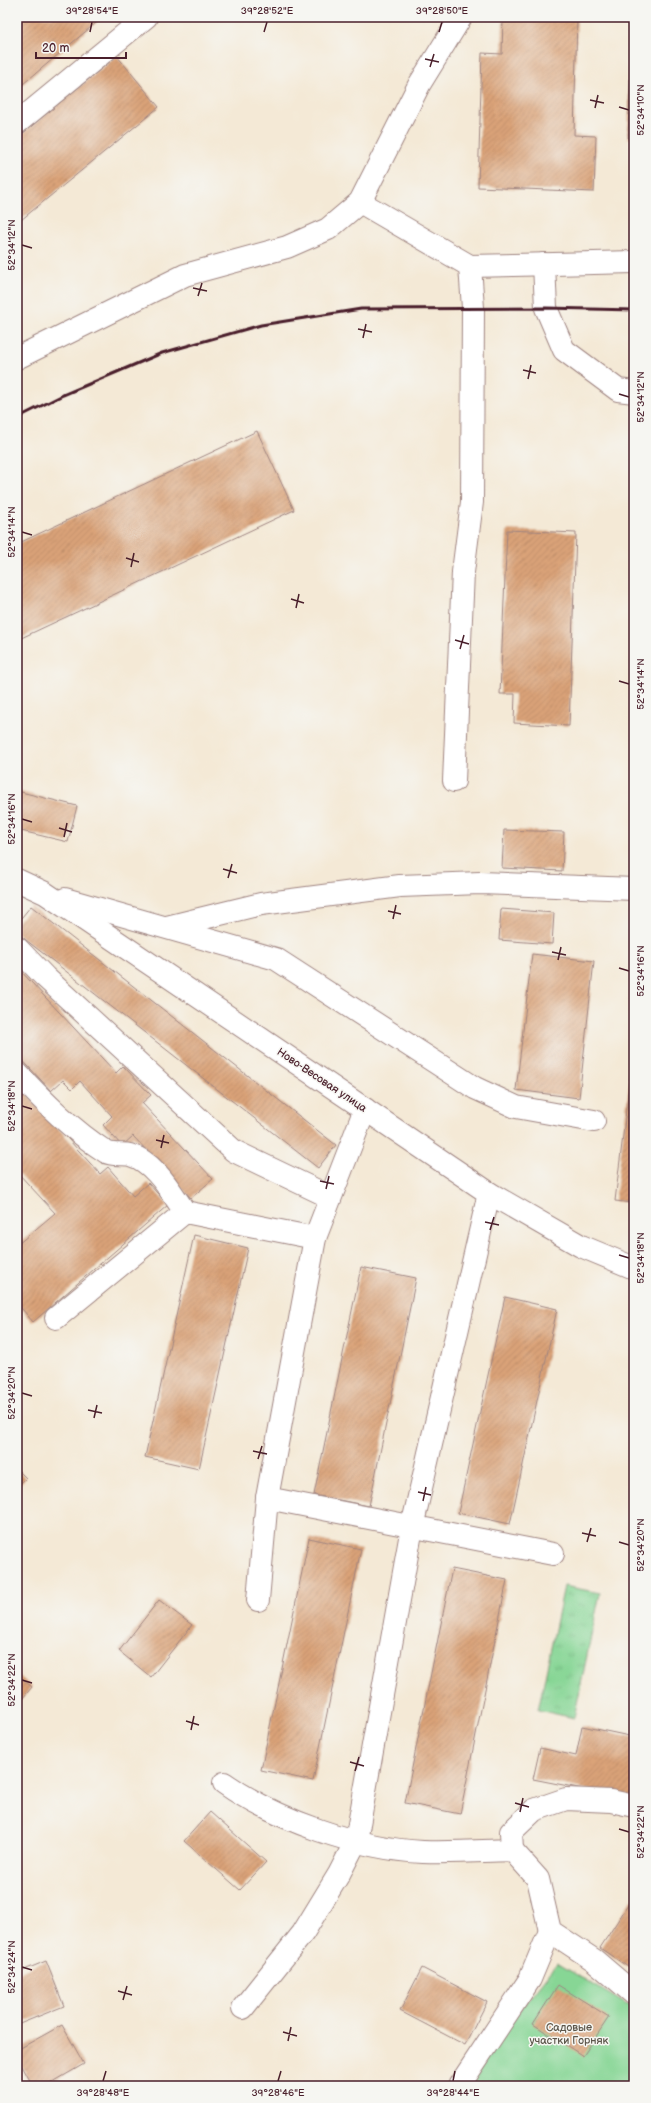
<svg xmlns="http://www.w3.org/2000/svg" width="651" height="2103" font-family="'Balsamiq Sans',sans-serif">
	<defs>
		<pattern id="park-tufts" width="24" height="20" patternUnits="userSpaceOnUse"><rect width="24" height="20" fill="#87d695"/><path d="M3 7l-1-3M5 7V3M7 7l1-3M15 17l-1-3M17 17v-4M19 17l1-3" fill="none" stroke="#76b781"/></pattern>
		<pattern id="building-hatch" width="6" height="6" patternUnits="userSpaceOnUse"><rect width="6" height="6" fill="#daa378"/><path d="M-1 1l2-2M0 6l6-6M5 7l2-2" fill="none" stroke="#b38463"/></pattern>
	</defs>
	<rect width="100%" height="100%" fill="#f6f6f2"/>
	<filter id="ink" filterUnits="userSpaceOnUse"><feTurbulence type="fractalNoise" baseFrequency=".025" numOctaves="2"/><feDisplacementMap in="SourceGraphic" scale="8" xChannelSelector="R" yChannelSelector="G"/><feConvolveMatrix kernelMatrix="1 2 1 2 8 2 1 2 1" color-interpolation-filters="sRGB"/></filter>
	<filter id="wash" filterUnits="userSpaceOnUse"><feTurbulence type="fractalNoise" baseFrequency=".012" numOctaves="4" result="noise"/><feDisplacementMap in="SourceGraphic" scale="16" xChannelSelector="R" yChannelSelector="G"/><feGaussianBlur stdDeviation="0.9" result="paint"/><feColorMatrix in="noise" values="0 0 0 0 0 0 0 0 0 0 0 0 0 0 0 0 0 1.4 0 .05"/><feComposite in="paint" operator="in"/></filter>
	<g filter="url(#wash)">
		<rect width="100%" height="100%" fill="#f4e9d6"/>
		<polygon fill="url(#park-tufts)" stroke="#687a60" points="564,1586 600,1593 574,1718 538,1710"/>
		<polygon fill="#87d695" stroke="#687a60" points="557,1963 634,2009 634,2086 459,2086"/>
		<g id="blocks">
			<g fill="url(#building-hatch)">
				<polygon points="17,17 103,17 17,89"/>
				<polygon points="503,17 577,17 574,135 596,136 594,192 478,187 482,53 502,54"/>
				<polygon points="632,17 634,17 634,139 628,138"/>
				<polygon points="117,56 159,107 21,220 17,215 17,138"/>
				<polygon points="257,431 294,510 17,640 17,544"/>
				<polygon points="507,530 576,533 569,726 514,723 515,694 500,694"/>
				<polygon points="17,791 77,806 68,842 17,830"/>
				<polygon points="504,830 564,832 562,871 502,868"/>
				<polygon points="31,906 336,1145 318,1168 17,933 17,923"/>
				<polygon points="501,909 554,913 552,944 499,940"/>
				<polygon points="532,954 594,961 579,1098 516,1090"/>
				<polygon points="17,967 116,1073 123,1066 151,1095 142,1103 213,1179 191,1198 133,1136 122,1146 103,1125 112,1116 80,1081 72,1089 63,1080 51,1091 17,1054"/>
				<polygon points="633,1053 634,1053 634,1203 615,1201"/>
				<polygon points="17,1083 100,1174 108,1167 133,1196 148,1183 168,1205 33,1322 17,1303 17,1245 55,1213 17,1172"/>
				<polygon points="194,1235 248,1248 199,1469 145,1457"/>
				<polygon points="361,1267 416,1278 369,1506 314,1495"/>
				<polygon points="505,1297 557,1309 510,1524 458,1513"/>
				<polygon points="17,1469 26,1478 17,1487"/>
				<polygon points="633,1511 634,1511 634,1528 630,1527"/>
				<polygon points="309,1538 361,1549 313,1781 261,1770"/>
				<polygon points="452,1569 507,1580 460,1814 405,1803"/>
				<polygon points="159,1600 192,1625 151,1677 119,1651"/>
				<polygon points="17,1674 32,1687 17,1705"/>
				<polygon points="582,1726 634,1737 634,1799 533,1779 540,1748 576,1756"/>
				<polygon points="210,1812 266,1862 240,1890 184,1841"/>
				<polygon points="632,1899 634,1900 634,1971 600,1948"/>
				<polygon points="46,1961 64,2006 17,2025 17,1973"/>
				<polygon points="422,1968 487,2002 465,2045 400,2011"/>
				<polygon points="558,1985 609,2017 583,2056 533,2024"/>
				<polygon points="62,2025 84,2064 46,2086 33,2086 17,2057 17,2050"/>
			</g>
		</g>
	</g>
	<g filter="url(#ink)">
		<use href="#blocks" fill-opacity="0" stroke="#9f8480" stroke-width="1"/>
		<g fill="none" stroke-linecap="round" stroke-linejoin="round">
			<g stroke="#9f8480" stroke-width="24">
				<g id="minor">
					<polyline points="17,123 146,17"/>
					<polyline points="360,202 470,266 473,308 472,502 463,572 454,781"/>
					<polyline points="544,264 546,308 564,350 618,390 634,392"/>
					<polyline points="470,266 634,262"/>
					<polyline points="17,358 185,275 287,247 328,229 360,202 419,85 461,17"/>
					<polyline points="17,880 45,893 489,1193 581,1246 634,1268"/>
					<polyline points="65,899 276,959 475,1088 516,1107 594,1121"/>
					<polyline points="167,927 261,904 400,886 480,883 634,889"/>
					<polyline points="17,948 45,977 234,1151 330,1197"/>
					<path d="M17 1073C44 1102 72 1130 106 1152 113 1156 123 1153 130 1155 155 1162 171 1192 185 1212"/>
					<polyline points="365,1109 315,1238 267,1498 553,1554"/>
					<polyline points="56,1318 185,1212 315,1238"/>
					<polyline points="258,1600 267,1498"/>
					<path d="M224 1783C276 1820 359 1849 423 1852 453 1853 483 1851 512 1850L511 1832 534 1810 566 1799 611 1801 634 1806"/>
					<polyline points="512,1850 538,1879 550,1931 594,1960 634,1994"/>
					<polyline points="243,2008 303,1933 339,1874 356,1841 412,1527 489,1193"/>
					<polyline points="459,2086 530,1979 550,1931"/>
				</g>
			</g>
			<use href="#minor" stroke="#fff" stroke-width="22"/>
			<polyline stroke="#4a1f2b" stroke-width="3" points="17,418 63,395 162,353 261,325 361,309 546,308 634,310"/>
		</g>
	</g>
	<path fill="none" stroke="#4a1f2b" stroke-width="1.5" d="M90 32 92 22M264 32 267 22M439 32 442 22M425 59 439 62M430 67 434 54M590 100 604 103M619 107 629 110M595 108 598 95M22 245 32 248M193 288 207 291M198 296 202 283M358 329 372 332M363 338 366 324M523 370 536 373M528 379 531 365M619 394 629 397M22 532 32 535M126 558 139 562M131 567 134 553M291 599 304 603M296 608 299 594M455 640 469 644M460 649 464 635M619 681 629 684M22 819 32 822M59 828 72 832M64 837 67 823M223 869 237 873M228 878 232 864M388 911 401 914M393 919 396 905M552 952 566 955M558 960 561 947M619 968 629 971M22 1106 32 1109M156 1140 169 1143M161 1148 164 1135M320 1181 334 1184M326 1189 329 1176M485 1222 499 1225M490 1230 494 1217M619 1255 629 1258M22 1393 32 1396M88 1410 102 1413M94 1418 97 1405M253 1451 267 1454M258 1459 262 1446M418 1492 431 1495M423 1501 426 1487M582 1533 596 1536M587 1542 591 1528M619 1542 629 1545M22 1680 32 1683M186 1721 199 1725M191 1730 194 1716M350 1762 364 1766M355 1771 359 1757M515 1803 529 1807M520 1812 523 1798M619 1829 629 1832M22 1967 32 1970M118 1991 132 1995M123 2000 127 1986M283 2032 297 2036M288 2041 291 2027M103 2081 106 2071M278 2081 281 2071M453 2081 455 2071"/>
	<g text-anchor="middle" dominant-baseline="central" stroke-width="3" stroke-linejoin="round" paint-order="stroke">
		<g font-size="11" fill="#4a1f2b" stroke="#f6f6f2">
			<text transform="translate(322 1080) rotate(34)">Ново-Весовая улица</text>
		</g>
		<g font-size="11" fill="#5c564b" stroke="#f6f6f2">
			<text x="569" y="2027">Садовые<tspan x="569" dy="13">участки Горняк</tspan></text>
		</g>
	</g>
	<rect width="651" height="2103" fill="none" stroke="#f6f6f2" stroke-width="44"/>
	<path d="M36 52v6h90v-6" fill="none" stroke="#4a1f2b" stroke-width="2"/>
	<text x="42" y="52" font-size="12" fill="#4a1f2b" stroke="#f6f6f2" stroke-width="3" paint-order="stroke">20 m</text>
	<rect x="22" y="22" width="607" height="2059" fill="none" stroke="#4a1f2b" stroke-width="1.5"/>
	<g font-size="10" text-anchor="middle" fill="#4a1f2b">
		<text x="92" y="14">39°28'54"E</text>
		<text x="267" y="14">39°28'52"E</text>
		<text x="442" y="14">39°28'50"E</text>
		<text transform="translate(640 110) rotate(-90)" y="4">52°34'10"N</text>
		<text transform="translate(11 245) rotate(-90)" y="4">52°34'12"N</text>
		<text transform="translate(640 397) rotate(-90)" y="4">52°34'12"N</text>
		<text transform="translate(11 532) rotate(-90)" y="4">52°34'14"N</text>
		<text transform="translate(640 684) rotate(-90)" y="4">52°34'14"N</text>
		<text transform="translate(11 819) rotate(-90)" y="4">52°34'16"N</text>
		<text transform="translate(640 971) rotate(-90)" y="4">52°34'16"N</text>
		<text transform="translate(11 1106) rotate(-90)" y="4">52°34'18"N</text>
		<text transform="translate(640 1258) rotate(-90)" y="4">52°34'18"N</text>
		<text transform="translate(11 1393) rotate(-90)" y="4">52°34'20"N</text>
		<text transform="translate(640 1545) rotate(-90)" y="4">52°34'20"N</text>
		<text transform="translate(11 1680) rotate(-90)" y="4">52°34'22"N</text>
		<text transform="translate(640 1832) rotate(-90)" y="4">52°34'22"N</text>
		<text transform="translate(11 1967) rotate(-90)" y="4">52°34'24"N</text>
		<text x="103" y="2096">39°28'48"E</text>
		<text x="278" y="2096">39°28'46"E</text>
		<text x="453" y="2096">39°28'44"E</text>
	</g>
</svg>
